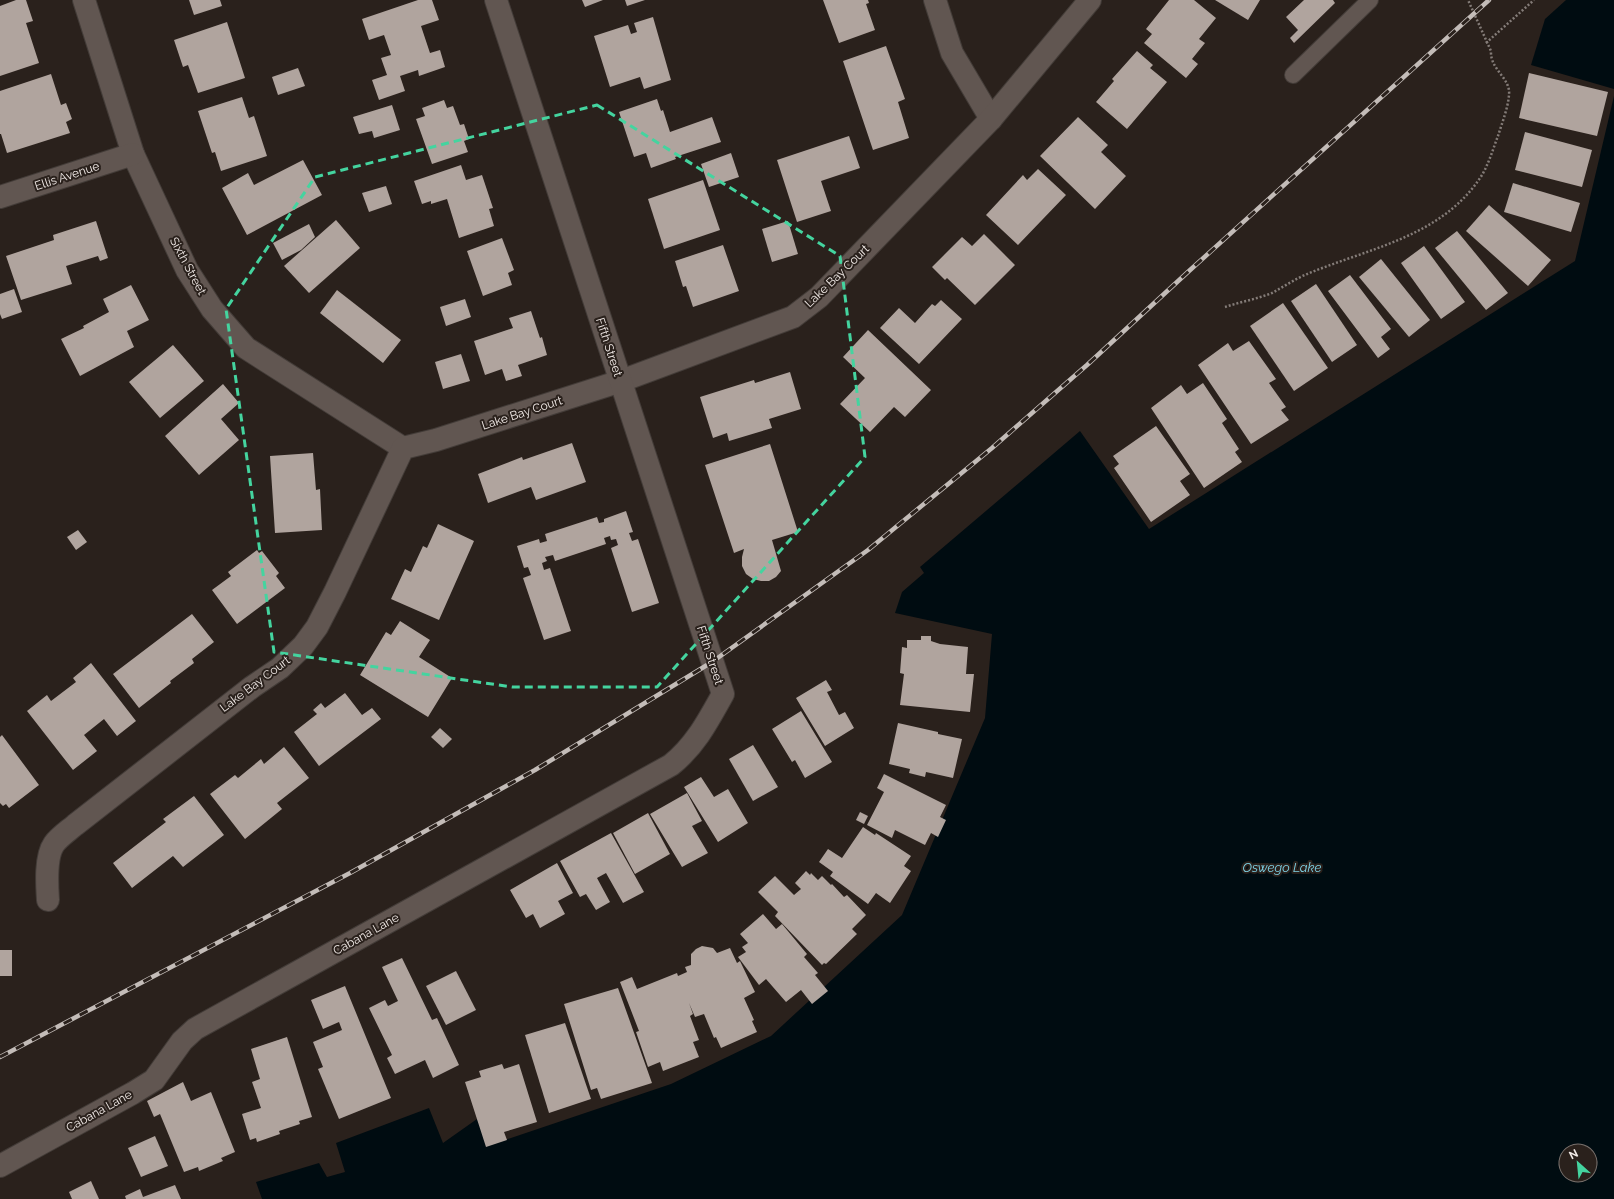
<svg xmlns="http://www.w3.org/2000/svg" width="1614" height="1199" font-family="Raleway,sans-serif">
	<rect width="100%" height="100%" fill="#2a211c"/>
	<g fill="#000c11" fill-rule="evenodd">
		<polygon points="1566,0 1614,0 1614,89 1531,65 1545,19"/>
		<path d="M1614 96V1199H262L256 1182 319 1163 327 1177 345 1172 336 1143 429 1108 443 1143 477 1119 490 1145 671 1084 771 1036 902 915 985 718 992 634 895 613 902 592 924 573 920 567 1080 431 1149 529 1575 261ZM1566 1151H1590V1175H1566Z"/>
	</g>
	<g fill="#b0a49e">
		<polygon points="16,0 26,0 33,21 26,23 39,63 0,76 0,6"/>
		<polygon points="189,0 220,0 222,6 194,15"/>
		<polygon points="418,0 432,0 439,20 421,26 430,53 440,50 445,67 419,76 418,70 400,76 405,91 379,100 372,80 387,75 381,58 391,55 384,35 369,40 362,19"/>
		<polygon points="582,0 603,0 585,7"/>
		<polygon points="625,0 645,0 627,6"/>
		<polygon points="823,0 868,0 869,3 866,4 875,30 839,43"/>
		<polygon points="1169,0 1194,0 1216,18 1199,39 1205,43 1192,59 1198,64 1186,78 1144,43 1152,34 1146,29"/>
		<polygon points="1215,0 1260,0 1248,20"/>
		<polygon points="1304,0 1333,0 1335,3 1294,43 1290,38 1298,30 1286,17"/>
		<polygon points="653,17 671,80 644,89 640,77 610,87 594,36 628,25 631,34 637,32 634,23"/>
		<polygon points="227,22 245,78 198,93 188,65 183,67 174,40"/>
		<polygon points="886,46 905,99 898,102 909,138 873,150 843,61"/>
		<polygon points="1137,51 1153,65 1150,68 1167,82 1127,129 1096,102 1114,81 1112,79"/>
		<polygon points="298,68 305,86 278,95 272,77"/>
		<polygon points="1529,73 1608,92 1597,136 1519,118"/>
		<polygon points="51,74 61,105 66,103 72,119 66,122 70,133 7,153 1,134 0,134 0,91"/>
		<polygon points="242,97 249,118 254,116 267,156 221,171 215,152 212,153 198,111"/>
		<polygon points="657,99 661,111 663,110 670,132 712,117 721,142 675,157 676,159 651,168 646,153 634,157 619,112"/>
		<polygon points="444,100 447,108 453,106 460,125 464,124 469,139 464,141 468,152 432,164 416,119 425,116 422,108"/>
		<polygon points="392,105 400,130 374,138 372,131 359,134 353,117"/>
		<polygon points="1078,117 1108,145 1101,152 1126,176 1095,209 1040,156"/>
		<polygon points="1525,132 1592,150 1582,187 1515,170"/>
		<polygon points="849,136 860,168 821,181 831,211 797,222 777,160"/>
		<polygon points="731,153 739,177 709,187 701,164"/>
		<polygon points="303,160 322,195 247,235 222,188 248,173 254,185"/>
		<polygon points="461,165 466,180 482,175 493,208 489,209 494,226 459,238 447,199 431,204 431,201 422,204 414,181"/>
		<polygon points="1038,169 1066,195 1018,245 986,215 1023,175 1027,180"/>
		<polygon points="703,180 720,230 664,249 648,199"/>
		<polygon points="1513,183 1580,203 1571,232 1504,212"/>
		<polygon points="386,186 392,204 369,212 362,193"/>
		<polygon points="1489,205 1551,260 1528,286 1466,231"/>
		<polygon points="336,220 360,248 309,293 284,266"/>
		<polygon points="96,221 108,258 100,261 98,256 66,266 72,284 21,300 6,256 54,240 53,235"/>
		<polygon points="788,221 798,254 772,262 762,229"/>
		<polygon points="309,224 315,237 301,250 282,260 273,243"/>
		<polygon points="1457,231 1508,293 1486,310 1435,248"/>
		<polygon points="984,234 1015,265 975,305 947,278 945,280 932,267 962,237 972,246"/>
		<polygon points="502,238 514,270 508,273 512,285 483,296 467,251"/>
		<polygon points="723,245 739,291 693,307 686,286 683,287 675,261"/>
		<polygon points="1424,246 1465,302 1441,319 1401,263"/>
		<polygon points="1381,259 1430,320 1409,337 1359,277"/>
		<polygon points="1350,275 1391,329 1381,337 1390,349 1378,358 1328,291"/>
		<polygon points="1316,284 1357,345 1332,362 1291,301"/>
		<polygon points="131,285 149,320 127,331 134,347 80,376 61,339 84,328 83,326 109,312 103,299"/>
		<polygon points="14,289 22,312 2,319 0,314 0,294"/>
		<polygon points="337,290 401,340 383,363 320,313"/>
		<polygon points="465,299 471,317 446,326 440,307"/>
		<polygon points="941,300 962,319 919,364 880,328 899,308 915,323 932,304 935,306"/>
		<polygon points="1283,303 1328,368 1294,391 1250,326"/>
		<polygon points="531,311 540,338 542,337 547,355 518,365 522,376 506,381 502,369 485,375 474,341 513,328 509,318"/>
		<polygon points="868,330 931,390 905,417 894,407 870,432 840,404 865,378 843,357"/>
		<polygon points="1249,341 1276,379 1269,383 1286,407 1281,410 1289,420 1251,444 1198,365 1228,343 1233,351"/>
		<polygon points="173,345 204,381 160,418 129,382"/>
		<polygon points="461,354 470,381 443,389 435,362"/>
		<polygon points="790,372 801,409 769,419 772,428 729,441 727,433 713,438 700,397 754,380 755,383"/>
		<polygon points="1203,383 1227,419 1222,423 1239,449 1235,452 1242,462 1204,488 1151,408 1181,385 1187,394"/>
		<polygon points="223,384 239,403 221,419 239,440 199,475 165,436"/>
		<polygon points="1156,426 1190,474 1180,481 1190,495 1151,522 1114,468 1119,464 1113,456"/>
		<polygon points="572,443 586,482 536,500 531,487 488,503 478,474 522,457 523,460"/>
		<polygon points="770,444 798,532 772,540 781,571 776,577 769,581 761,581 753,579 746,574 742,566 742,557 744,549 734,553 705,465"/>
		<polygon points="313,453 316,490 320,489 322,530 275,533 270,456"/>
		<polygon points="626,511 633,532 629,533 632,541 638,539 659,603 632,612 611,548 618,545 616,539 611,540 610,536 604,538 606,544 555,561 553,555 545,557 547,561 542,563 544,570 550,568 571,631 544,640 523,578 531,575 528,567 524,568 517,546 539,539 540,543 547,541 545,534 597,517 599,523 604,522 604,519"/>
		<polygon points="438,524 474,541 439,620 391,599 405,569 411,572 423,546 427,548"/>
		<polygon points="78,530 87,542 76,550 67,537"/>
		<polygon points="257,550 259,553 262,551 279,573 276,576 285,588 237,624 212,590 231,576 228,572"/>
		<polygon points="192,614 214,642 192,659 194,663 170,681 171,683 139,708 113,674"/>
		<polygon points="400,621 430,640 419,657 452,678 428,717 360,675 386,632 391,635"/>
		<polygon points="921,636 931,636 931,641 940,644 968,647 966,674 974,674 970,712 900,705 904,674 900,673 902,647 907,648 907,640 921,640"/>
		<polygon points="91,663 136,721 117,736 104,719 84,735 97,751 73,770 27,711 47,695 51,701 76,682 73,678"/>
		<polygon points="826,680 832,690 827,692 839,715 845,712 854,728 825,746 796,698"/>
		<polygon points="345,693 362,715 372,708 381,719 319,766 294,732 317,714 313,710 321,703 325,708"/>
		<polygon points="801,711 832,762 805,778 795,760 792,762 772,729"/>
		<polygon points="898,723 938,732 938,734 962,739 953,778 926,772 925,777 909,773 910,769 889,764"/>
		<polygon points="440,728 452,739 443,748 431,737"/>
		<polygon points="2,735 39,785 9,808 6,804 3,806 0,803 0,737"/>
		<polygon points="753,745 778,787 753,801 729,759"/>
		<polygon points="284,747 309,778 277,803 282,809 245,839 210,794 235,775 238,778 261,759 264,764"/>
		<polygon points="884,774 946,805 940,817 946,820 938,837 931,833 925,845 895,830 892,838 867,825 884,792 877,788"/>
		<polygon points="701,777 714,797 728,789 748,823 718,842 684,787"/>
		<polygon points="687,793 702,821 692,826 708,853 682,867 650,814"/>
		<polygon points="194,796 224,835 183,867 173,856 132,888 113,863 166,822 163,819"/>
		<polygon points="860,812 868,816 864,824 856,820"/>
		<polygon points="648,813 670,854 635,874 613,833"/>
		<polygon points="863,827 875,835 876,833 911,856 904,866 911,871 890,903 876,893 868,904 830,876 833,872 819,862 828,849 842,858"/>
		<polygon points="611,833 644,892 623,903 606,873 597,878 610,902 596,910 586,894 580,897 560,861"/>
		<polygon points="557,863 573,893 558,901 565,914 540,928 533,914 526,918 510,890"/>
		<polygon points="806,871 810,875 811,873 818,880 822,876 831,885 832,884 844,897 847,895 866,915 852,929 857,934 826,964 824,963 822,965 775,916 778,912 758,892 775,876 794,895 801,889 795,883"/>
		<polygon points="763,914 776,929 782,924 807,954 804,957 818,973 815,975 828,991 812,1004 801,990 786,1002 766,979 759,985 738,957 746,952 742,947 748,943 740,934"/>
		<polygon points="702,946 713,948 717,953 730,948 737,963 740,961 755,992 744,998 754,1020 752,1021 757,1032 721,1048 716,1037 714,1038 704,1014 695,1017 689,1003 693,1014 690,1016 699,1040 693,1042 699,1057 663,1071 660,1062 648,1067 636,1032 639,1031 620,982 632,977 637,989 677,973 678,976 687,972 685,967 691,965 691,954 696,949"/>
		<rect x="0" y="950" width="12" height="26"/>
		<polygon points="402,958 432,1020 437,1018 459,1065 433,1078 425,1060 395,1074 387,1058 392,1055 369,1008 385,1000 388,1006 398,1001 382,967"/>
		<polygon points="456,971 476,1010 446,1025 426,986"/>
		<polygon points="345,986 391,1098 339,1119 318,1069 323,1067 313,1042 342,1030 339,1022 323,1029 311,1000"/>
		<polygon points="618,988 652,1083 601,1099 597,1088 591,1090 564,1004"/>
		<polygon points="565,1023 591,1099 549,1113 525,1035"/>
		<polygon points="287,1037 312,1117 299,1121 300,1124 279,1131 280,1134 257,1142 256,1138 250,1140 242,1114 261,1108 252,1082 260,1079 251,1049"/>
		<polygon points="502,1064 504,1069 519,1064 537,1122 504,1132 507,1140 486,1147 465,1082 481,1077 479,1071"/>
		<polygon points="183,1082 191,1101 211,1092 235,1152 221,1158 223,1161 199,1171 198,1167 184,1172 160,1114 154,1117 147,1101"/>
		<polygon points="155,1136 168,1166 141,1177 128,1148"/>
		<polygon points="91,1181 99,1199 72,1199 69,1192"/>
		<polygon points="175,1185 181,1199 126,1199 125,1196 140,1189 143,1197"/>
	</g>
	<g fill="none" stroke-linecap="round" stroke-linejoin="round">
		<g stroke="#433c38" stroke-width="18">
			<polyline id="service" points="1293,75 1370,0"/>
		</g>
		<g stroke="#433c38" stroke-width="24">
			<g id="minor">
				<polyline points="84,0 133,154 187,270 212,309 246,348 403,448"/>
				<polyline points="935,0 952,53 991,119"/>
				<polyline points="0,197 133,154"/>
				<path d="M48 900C47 885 45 857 54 844 59 837 68 831 75 825L252 687 280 668 303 646 317 627 335 592 403 448 436 440 621 381 793 317 819 297 991 119 1090 0"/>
				<path d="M0 1166 133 1093 154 1080 182 1041 195 1029 671 765C695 746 708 721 723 694L496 0"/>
			</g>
		</g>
		<g stroke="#847c78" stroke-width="2.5" stroke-dasharray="2 2" stroke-linecap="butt">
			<polyline points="1486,43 1534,0"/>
			<path d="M1225 307C1240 302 1257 299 1272 293 1285 286 1298 277 1312 272 1374 247 1444 235 1482 175 1489 163 1493 149 1498 136 1502 123 1508 108 1509 95 1511 78 1490 70 1491 51L1468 0"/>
		</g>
		<use href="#service" stroke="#615651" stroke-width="16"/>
		<use href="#minor" stroke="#615651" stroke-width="22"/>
		<g stroke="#c3bcb8" stroke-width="4.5">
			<polyline id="rail" points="0,1057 350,873 535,770 712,662 868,550 992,448 1087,365 1189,271 1489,0"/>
		</g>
		<use href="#rail" stroke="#2a211c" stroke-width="3" stroke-dasharray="9" stroke-linecap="butt"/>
	</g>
	<path fill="none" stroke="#44d49f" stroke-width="3" stroke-dasharray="8 5" stroke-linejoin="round" d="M597 105 840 256 865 457 657 687H512L274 652 226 309 315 177Z"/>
	<g text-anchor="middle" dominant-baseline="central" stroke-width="4" stroke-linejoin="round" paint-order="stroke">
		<g font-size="12" fill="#f2ebe8" stroke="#2a211c">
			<text transform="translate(67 176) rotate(-18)">Ellis Avenue</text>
			<text transform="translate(188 266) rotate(62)">Sixth Street</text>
			<text transform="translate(837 276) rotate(-44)">Lake Bay Court</text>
			<text transform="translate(609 347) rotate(72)">Fifth Street</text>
			<text transform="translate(522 413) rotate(-18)">Lake Bay Court</text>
			<text transform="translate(710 655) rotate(72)">Fifth Street</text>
			<text transform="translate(255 684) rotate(-37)">Lake Bay Court</text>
			<text transform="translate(366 934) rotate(-29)">Cabana Lane</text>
			<text transform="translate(99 1111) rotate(-29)">Cabana Lane</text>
		</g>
		<g font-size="13" font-style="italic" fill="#7ed2e6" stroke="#2a211c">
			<text x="1282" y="867">Oswego Lake</text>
		</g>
	</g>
	<g transform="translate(1578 1163) rotate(333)"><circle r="19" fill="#2a211c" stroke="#7a726e"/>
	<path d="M0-3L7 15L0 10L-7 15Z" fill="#44d49f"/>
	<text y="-6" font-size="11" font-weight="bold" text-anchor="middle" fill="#f2ebe8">N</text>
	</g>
</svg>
